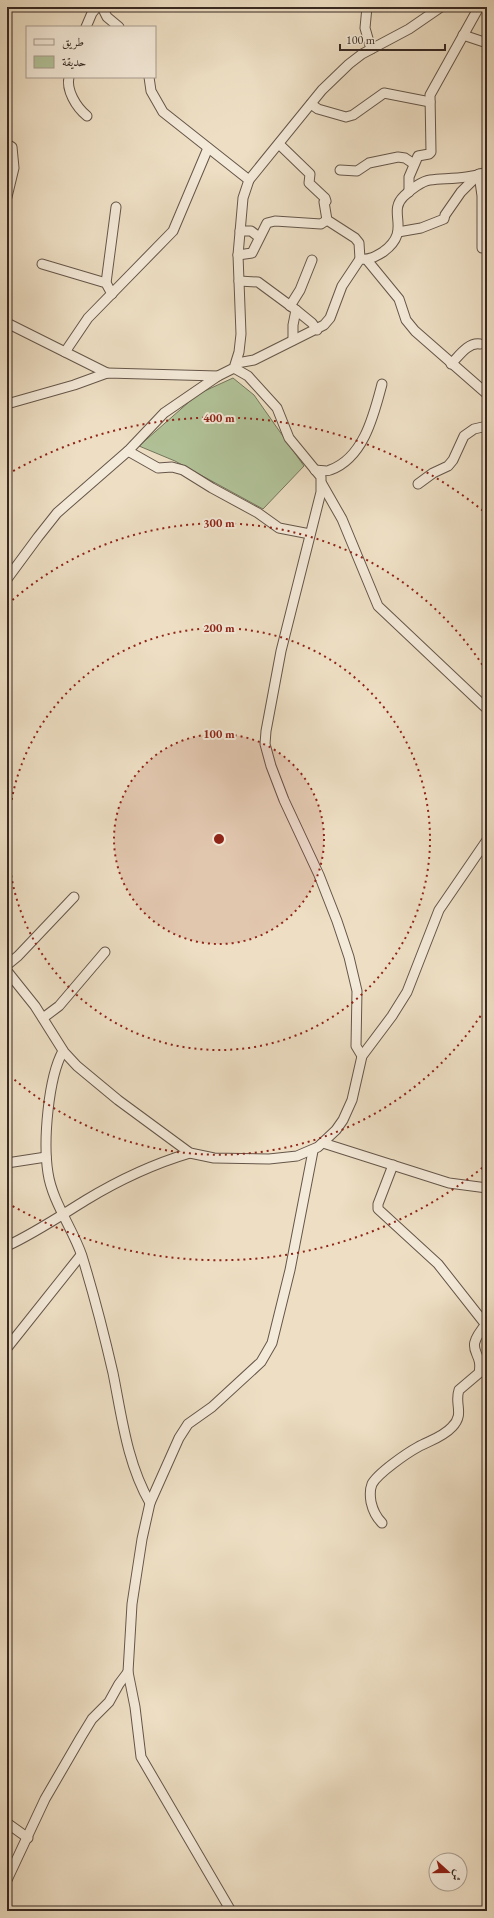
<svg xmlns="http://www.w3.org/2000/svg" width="494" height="1918" font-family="'EB Garamond',Amiri,serif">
	<rect width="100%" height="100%" fill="#eedfc4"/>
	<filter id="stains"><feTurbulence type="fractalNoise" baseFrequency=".005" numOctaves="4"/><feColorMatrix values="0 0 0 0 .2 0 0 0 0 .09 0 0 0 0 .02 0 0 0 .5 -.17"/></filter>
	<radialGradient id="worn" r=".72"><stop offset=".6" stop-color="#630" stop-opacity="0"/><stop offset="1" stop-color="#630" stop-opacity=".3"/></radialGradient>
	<polygon fill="#b2c399" stroke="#74765e" points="233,378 254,395 304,466 263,509 175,461 139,446 198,394"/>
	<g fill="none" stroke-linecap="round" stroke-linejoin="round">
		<g stroke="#65564a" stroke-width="11">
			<g id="minor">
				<polyline points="102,7 107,17 119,27"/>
				<polyline points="367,7 365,28 371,49"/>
				<polyline points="86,27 92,13 97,7"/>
				<polyline points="463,35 487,43"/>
				<path d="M69 77C66 90 76 107 87 116"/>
				<polyline points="149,77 151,91 163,112 249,180"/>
				<polyline points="311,104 318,109 346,117 353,115 384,93 430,102"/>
				<polyline points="7,144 12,147 14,168 7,197"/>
				<polyline points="279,144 310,174 309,183 325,198 326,201 324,202 327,220 355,238 359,243 360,259"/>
				<polyline points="340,170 357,171 369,163 398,157 405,158 414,164"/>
				<polyline points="479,174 482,196 482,248"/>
				<polyline points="409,192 409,177 418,156 429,154 431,152 430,95 479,7"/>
				<polyline points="240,231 251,231 259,237"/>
				<polyline points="398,232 421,228 444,219 445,215 461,192 478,175"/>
				<polyline points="238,255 252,253 267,223 275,221 321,224 327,220"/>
				<polyline points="367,260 399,299 406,320 415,331 487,394"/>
				<polyline points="42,264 106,283 112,294"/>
				<polyline points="239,281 258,282 296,310 293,325 293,340"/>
				<polyline points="106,283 116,207"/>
				<polyline points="290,306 300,290 312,260"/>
				<polyline points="296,310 312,323 317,330"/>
				<polyline points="7,323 107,373"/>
				<polyline points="65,352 88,318 173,231 208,148"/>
				<path d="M237 363 254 360 324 325 330 318 342 286 360 259C369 260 375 257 383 252 413 230 386 213 404 196 410 190 422 181 430 180 450 178 468 179 487 172"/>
				<path d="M451 364C459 356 468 342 480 344"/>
				<polyline points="234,368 248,376 277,408 289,438 321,477 321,492 281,651 266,731 265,744 271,766 284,800 319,875 337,921 349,957 357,991 356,1046 362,1056"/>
				<polyline points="7,404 74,385 107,373 218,376 234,368 239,352 241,334 238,255 243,198 249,180 322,90 349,64 362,54 409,29 441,7"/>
				<polyline points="128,451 158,468 172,467 183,470 212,488 258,513 279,528 310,534"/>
				<path d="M315 470C320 470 327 472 330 470 364 458 374 414 382 384"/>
				<polyline points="322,484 342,519 378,606 487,709"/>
				<polyline points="418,484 433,473 448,466 453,460 464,436 474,429 487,426"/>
				<polyline points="7,579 38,537 57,513 128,451 164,413 218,376"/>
				<polyline points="7,965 18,956 74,897"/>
				<polyline points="7,971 35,1006 64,1052 77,1066 118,1100 190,1153 214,1158 269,1159 297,1156 318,1147 336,1130 343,1120 352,1100 362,1056 392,1016 407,992 439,910 487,840"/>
				<polyline points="43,1018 59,1006 105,952"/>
				<path d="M63 1051C48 1078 43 1142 48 1173 52 1201 73 1229 82 1256 94 1295 104 1334 113 1373 122 1418 127 1463 150 1503"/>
				<polyline points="323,1143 449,1183 487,1188"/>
				<polyline points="7,1163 46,1157"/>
				<polyline points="393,1165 378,1204 378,1209 438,1264 486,1325"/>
				<path d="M7 1246C35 1233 60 1216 86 1200 119 1180 153 1164 190 1153"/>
				<polyline points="7,1348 81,1255"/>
				<path d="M382 1523C376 1517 373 1511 371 1502 370 1496 370 1489 372 1484 378 1473 407 1453 418 1447 429 1441 443 1437 452 1427 465 1414 454 1404 459 1390L479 1373C484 1349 461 1353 487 1323"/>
				<polyline points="7,1823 28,1838"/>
				<polyline points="7,1880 45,1799 81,1737 92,1719 109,1702 119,1684 128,1672"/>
				<polyline points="231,1911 141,1757 135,1707 128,1672 132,1604 142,1539 150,1503 179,1438 188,1424 212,1407 261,1362 272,1343 290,1270 313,1151"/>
			</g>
		</g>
		<use href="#minor" stroke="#f4ead9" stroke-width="9"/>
	</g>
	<circle cx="219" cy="839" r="105" fill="#8f2418" fill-opacity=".12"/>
	<g fill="none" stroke="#8f2418" stroke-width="2" stroke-dasharray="2 4">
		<circle cx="219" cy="839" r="105"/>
		<circle cx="219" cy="839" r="211"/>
		<path d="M487 1006A316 316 0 0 1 8 1074M8 604A316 316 0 0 1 487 672"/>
		<path d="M487 1164A421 421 0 0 1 9 1204M8 474A421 421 0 0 1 487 514"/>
	</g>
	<circle cx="219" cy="839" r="6" fill="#8f2418" stroke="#f4ead9" stroke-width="2"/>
	<g font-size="12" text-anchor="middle" font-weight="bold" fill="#8f2418" stroke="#f4ead9" stroke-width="4" stroke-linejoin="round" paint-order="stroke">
		<text x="219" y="422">400 m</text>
		<text x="219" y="527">300 m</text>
		<text x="219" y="632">200 m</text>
		<text x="219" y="738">100 m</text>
	</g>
	<rect width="494" height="1918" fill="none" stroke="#eedfc4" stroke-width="24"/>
	<rect x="8" y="8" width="478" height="1902" fill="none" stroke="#372822" stroke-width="2"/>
	<rect x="12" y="12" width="470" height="1894" fill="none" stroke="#372822"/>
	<rect x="26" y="26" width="130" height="52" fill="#f4ead9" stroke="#a89c90"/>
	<rect x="34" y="39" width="20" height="6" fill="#f4ead9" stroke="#a89c90"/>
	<text x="62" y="46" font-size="12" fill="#372822">طريق</text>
	<rect x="34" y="56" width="20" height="12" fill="#b2c399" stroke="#a89c90"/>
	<text x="62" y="66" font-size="12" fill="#372822">حديقة</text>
	<g transform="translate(448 1872) rotate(111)"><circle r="19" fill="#f4ead9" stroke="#a89c90"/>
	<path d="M0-3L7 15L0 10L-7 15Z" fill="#8f2418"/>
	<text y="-6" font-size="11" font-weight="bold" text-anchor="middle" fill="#372822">ش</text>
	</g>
	<path d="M340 44v6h105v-6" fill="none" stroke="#372822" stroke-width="2"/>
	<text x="346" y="44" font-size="12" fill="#372822" stroke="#f4ead9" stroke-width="3" paint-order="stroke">100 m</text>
	<rect width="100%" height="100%" filter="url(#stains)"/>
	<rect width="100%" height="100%" fill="url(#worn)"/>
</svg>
